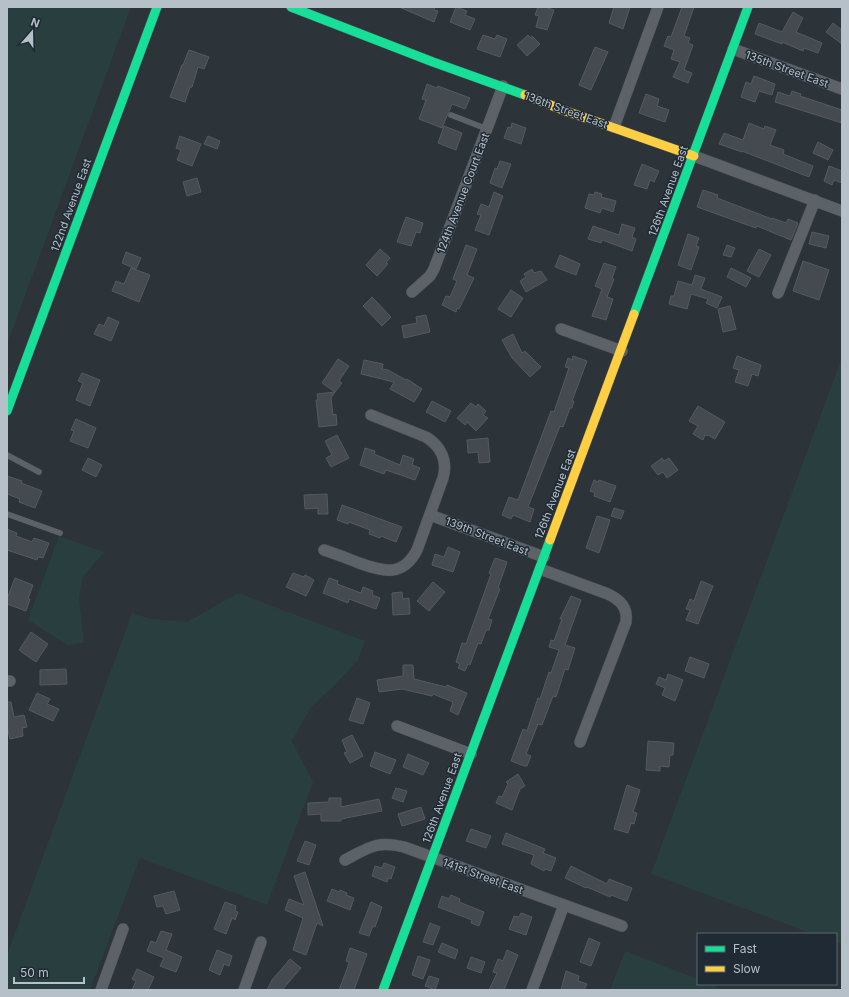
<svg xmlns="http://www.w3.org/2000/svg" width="849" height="997" font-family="Inter,sans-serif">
	<rect width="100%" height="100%" fill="#2c3339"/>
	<g fill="#293e3f">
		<polygon points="7,7 131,7 7,345"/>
		<polygon points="842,357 842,944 836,942 836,934 813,934 651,874"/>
		<polygon points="59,536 104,552 83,577 79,597 84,643 67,645 28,620"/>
		<polygon points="238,593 365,641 358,660 334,686 311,707 292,741 313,782 267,905 140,858 90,990 7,990 7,955 132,613 151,619 187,622"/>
		<polygon points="625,951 698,979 698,984 711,984 717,987 716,990 610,990"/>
	</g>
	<g fill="#444a4f" stroke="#545a61">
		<polygon points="399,7 435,7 434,10 438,11 434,22"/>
		<polygon points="456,7 467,11 465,15 475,19 470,30 450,22"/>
		<polygon points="538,7 545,7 554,10 547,30 536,27 539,16 535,15"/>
		<polygon points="614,7 630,7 623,29 609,23"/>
		<polygon points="682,7 694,7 684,36 690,38 688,43 693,45 684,70 692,73 688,83 673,77 680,62 671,59 674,50 664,46 668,36 671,37"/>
		<polygon points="793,12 803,18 796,32 822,43 818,53 804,48 803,51 782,42 782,44 755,34 759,23 782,32"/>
		<polygon points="833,23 842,30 842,44 826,32"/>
		<polygon points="483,35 495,39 497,35 507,39 500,57 477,49"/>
		<polygon points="528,35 532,39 532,36 540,44 527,56 517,45"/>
		<polygon points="595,47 608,52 591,90 579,85"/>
		<polygon points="189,50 209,57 204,69 198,67 192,87 190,87 185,102 170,97 182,65 183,65"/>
		<polygon points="754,76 775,84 772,95 759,91 755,102 741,97 746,82 751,84"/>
		<polygon points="427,84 437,88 438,86 470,98 465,109 452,104 442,128 419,119 426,100 422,99"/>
		<polygon points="792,91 801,94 800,96 842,110 842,123 775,102 778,92 790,96"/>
		<polygon points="646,94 659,99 657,106 669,110 665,122 639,113"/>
		<polygon points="512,123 526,128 521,144 504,138 508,127 511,128"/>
		<polygon points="749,123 764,129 765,126 776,130 770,145 784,150 783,154 813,166 809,177 742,151 742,152 719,144 724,133 743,140"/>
		<polygon points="444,126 462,133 456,150 438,143"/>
		<polygon points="180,136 201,144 192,166 177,160 181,150 176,148"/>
		<polygon points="208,136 220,141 217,149 204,144"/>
		<polygon points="818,142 833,150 828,160 813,153"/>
		<polygon points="500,161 511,164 502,188 490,183 495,168 497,169"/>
		<polygon points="642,164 659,171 654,182 650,180 647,189 634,185"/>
		<polygon points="829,166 842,171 842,183 834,180 832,185 824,181"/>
		<polygon points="197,178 201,192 187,196 183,182"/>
		<polygon points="703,190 718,195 717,198 772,219 772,218 786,223 788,219 798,223 791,240 757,226 756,228 697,207"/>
		<polygon points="494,192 503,196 489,235 475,230 481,215 477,214 481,204 489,207"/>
		<polygon points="595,192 602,194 601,197 616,201 613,212 602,208 600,213 585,208 589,194 594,195"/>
		<polygon points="406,217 423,223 420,233 416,232 411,246 397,242"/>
		<polygon points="622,224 635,228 632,237 636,239 632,251 602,240 601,243 588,239 593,226 619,235"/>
		<polygon points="812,232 829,236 826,248 809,244"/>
		<polygon points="688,234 699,238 696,246 699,247 691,270 678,265"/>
		<polygon points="466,245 477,249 467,275 474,278 459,309 457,308 456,312 442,305 446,296 450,297 457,281 453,279"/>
		<polygon points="727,245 735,248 731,257 723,255"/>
		<polygon points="380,249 390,258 386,263 388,264 377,276 366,265"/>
		<polygon points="759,249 771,255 759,277 747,271"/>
		<polygon points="126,252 141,258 136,269 122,263"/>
		<polygon points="560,255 580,264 576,275 555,267"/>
		<polygon points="803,261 829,270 819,300 793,291"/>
		<polygon points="604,263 616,267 612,278 614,279 607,297 613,299 606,320 592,316 602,289 595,286"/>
		<polygon points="131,268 150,275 139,302 112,291 116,281 124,284"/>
		<polygon points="731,268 751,278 746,287 727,277"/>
		<polygon points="532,269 534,273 541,271 547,280 526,292 520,281 526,277 524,274"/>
		<polygon points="695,275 705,278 701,289 722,297 717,308 706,303 708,299 691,294 687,309 669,304 671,296 674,296 678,281 692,285"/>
		<polygon points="511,290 523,298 511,317 498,309"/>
		<polygon points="372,297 391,317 382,326 363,306"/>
		<polygon points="730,306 736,329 723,332 718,309"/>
		<polygon points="426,315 430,332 404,338 402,326 417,323 416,317"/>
		<polygon points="108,317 119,322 111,341 94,334 99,324 104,326"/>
		<polygon points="513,334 522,353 525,351 541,367 530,377 512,358 502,340"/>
		<polygon points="573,356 587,361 572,401 574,401 572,408 570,408 563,427 560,426 528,507 534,509 530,522 513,515 511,519 502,515 509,497 518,500 551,411 554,412 569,368 565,367 568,358 572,360"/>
		<polygon points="737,356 761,365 758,376 752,374 748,386 735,382 739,370 733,368"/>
		<polygon points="338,359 349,366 339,381 342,383 335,392 322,383"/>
		<polygon points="364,360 383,364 382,369 388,370 406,380 407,379 422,389 414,402 390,389 394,382 361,374"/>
		<polygon points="82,373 100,380 90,406 76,400 83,383 78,381"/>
		<polygon points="335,392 331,398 333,415 336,414 337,425 319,427 316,400 318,400 317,394"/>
		<polygon points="432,401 451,411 445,422 426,412"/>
		<polygon points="471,403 476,407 478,404 486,411 483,415 488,418 476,431 467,422 465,425 457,418"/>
		<polygon points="698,406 725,422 715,439 708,435 707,436 705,435 703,440 693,434 698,426 689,421"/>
		<polygon points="76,419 96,428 88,448 70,441 74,431 71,430"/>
		<polygon points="337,435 349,458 331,467 326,458 332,455 325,441"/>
		<polygon points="488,438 490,462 479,463 478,452 468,453 467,440"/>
		<polygon points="365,448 375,451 374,454 400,465 403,455 414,459 412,465 420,468 415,480 386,470 384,474 360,465"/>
		<polygon points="88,458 102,465 96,477 82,470"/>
		<polygon points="662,458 664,461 669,458 678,470 667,478 663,472 658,475 651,466"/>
		<polygon points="7,476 22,481 21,483 42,491 35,508 19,502 20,499 7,494"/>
		<polygon points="594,480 598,482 599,480 616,486 610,502 594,496 595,493 590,491"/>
		<polygon points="327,494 328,514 318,514 318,508 305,509 304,495"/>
		<polygon points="342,505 402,527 396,542 381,536 380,538 369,534 370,530 349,522 348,524 337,520"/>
		<polygon points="614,508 624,511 621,519 611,516"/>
		<polygon points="597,516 610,520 599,553 586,548"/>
		<polygon points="7,529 17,533 16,536 32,542 34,538 49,543 43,558 38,557 37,560 7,550"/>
		<polygon points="448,547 460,552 453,572 432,565 435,554 444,557"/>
		<polygon points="495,558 507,562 498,588 500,589 488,619 492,620 489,630 486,630 481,644 478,643 470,665 468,664 465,671 458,668 460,664 456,662 462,643 466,644 491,574 489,573"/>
		<polygon points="293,573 304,577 305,575 314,580 306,596 286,587"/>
		<polygon points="15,578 33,585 28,599 30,599 26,611 7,604 7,599"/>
		<polygon points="329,578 338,581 337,584 361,593 363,587 373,591 372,595 380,598 376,609 349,599 348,603 323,593"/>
		<polygon points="701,581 713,586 698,624 686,620 690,610 686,609 690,599 694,601"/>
		<polygon points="433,582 445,592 429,611 417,601"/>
		<polygon points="402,592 403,599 409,598 410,614 393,615 392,593"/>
		<polygon points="571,596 581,600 565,645 575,648 568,670 565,669 556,697 553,696 542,725 538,724 526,754 531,756 527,766 524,766 511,761 523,729 527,731 538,698 540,699 549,672 551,673 559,650 549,647 551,640 554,641 562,619 560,619"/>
		<polygon points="31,632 48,644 36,662 19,650"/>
		<polygon points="690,657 709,664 704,678 685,671"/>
		<polygon points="403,665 413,665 414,679 446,687 447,685 467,693 458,715 450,711 453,702 433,694 432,696 402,689 379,692 377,680 403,676"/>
		<polygon points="66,669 67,684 40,685 40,670"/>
		<polygon points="668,674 683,680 675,701 662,695 665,688 656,684 659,677 666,680"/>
		<polygon points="37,693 50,699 47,704 59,709 53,721 29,710"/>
		<polygon points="357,698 370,703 363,724 349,720"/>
		<polygon points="7,702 11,702 14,717 24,715 27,727 22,728 23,736 10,739 7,726"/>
		<polygon points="352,735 363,756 350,763 344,753 347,752 342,740"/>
		<polygon points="648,741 674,743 673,755 670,755 669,767 660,766 660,771 646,770"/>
		<polygon points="375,752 396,760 390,774 370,766"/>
		<polygon points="408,754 429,763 423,775 403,767"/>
		<polygon points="518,774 525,786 520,789 512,810 496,803 499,796 502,797 508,784 506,782"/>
		<polygon points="627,785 640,790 633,812 637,813 634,824 631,823 628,833 614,829"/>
		<polygon points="396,788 407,791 403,802 392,798"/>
		<polygon points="329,798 341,798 341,807 379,799 382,811 341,819 341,821 321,821 321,814 308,815 308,803 329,802"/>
		<polygon points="421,807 425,819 402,826 398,814"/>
		<polygon points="471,829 491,836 486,848 466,841"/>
		<polygon points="506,833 545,849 543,853 556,858 551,871 545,869 544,871 531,864 534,855 502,844"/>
		<polygon points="305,841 316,845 309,865 297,861"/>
		<polygon points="384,863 395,867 391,879 388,878 387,882 372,876 375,866 382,868"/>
		<polygon points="571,866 607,884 609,879 632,888 627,901 611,895 610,897 587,887 586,888 565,878"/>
		<polygon points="305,872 323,926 317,923 306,955 293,950 303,918 285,910 289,899 304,905 294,876"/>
		<polygon points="332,889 339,892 340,890 347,893 346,895 354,898 350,910 327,901"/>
		<polygon points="174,891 180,910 166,914 163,906 157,907 154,896"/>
		<polygon points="451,895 460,899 459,902 484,912 479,926 471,923 472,920 438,907 442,896 449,899"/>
		<polygon points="225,902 236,906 235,911 238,912 235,920 232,918 226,934 214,929"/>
		<polygon points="371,902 382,907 375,927 373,926 369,936 359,933"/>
		<polygon points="521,913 532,917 526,935 509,929 514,916 519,917"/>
		<polygon points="430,923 440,927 433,945 423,942"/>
		<polygon points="161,931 172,934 166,950 182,957 176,972 160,966 164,958 147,951 151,941 156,943"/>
		<polygon points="589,938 600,943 591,966 580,962"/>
		<polygon points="442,943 458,950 455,959 438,952"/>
		<polygon points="350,948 367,954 354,990 339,990 347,969 349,962 346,961"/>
		<polygon points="217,950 232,956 229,966 224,964 220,975 209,970"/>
		<polygon points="507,950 518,955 504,990 489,990 497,973 493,972 498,959 503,961"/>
		<polygon points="418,956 430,960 423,979 412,975"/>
		<polygon points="471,957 485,962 481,973 467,968"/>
		<polygon points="290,959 301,968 282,990 267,990 272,980"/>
		<polygon points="137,969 154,977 148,990 132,990 136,981 132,979"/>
		<polygon points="566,971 579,976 578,981 587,984 584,990 561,990"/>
		<polygon points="429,976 439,979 435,990 425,986"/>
	</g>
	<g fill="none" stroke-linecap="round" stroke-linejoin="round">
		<g stroke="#4a4f54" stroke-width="6">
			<g id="lane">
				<polyline points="451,115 487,129"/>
				<polyline points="7,455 39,472"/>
				<polyline points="7,514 60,533"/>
			</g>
		</g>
		<g stroke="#4a4f54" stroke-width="12">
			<g id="street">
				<polyline points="733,49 842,89"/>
				<polyline points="614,127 658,7"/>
				<polyline points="694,156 842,211"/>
				<polyline points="412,292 430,276 434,269 503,86"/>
				<polyline points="778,293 815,200"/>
				<polyline points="561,329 622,351"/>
				<polyline points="430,515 544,557"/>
				<path d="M324 550C336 554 347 558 359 563 384 572 403 577 417 550L443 478C448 461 441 446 426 437L371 415"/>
				<path d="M540 569 608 594C620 600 628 607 626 622L580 742"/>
				<polyline points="7,681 10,681"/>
				<polyline points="397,726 471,754"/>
				<path d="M345 860C368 848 377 840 404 847L622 926"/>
				<polyline points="101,990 123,929"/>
				<polyline points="244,990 261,942"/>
				<polyline points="532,990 564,905"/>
			</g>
		</g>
		<g stroke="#4a4f54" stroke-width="10">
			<g id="fast">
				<polyline points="291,7 433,62 525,95"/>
				<polyline points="634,314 748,7"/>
				<polyline points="7,411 157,7"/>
				<polyline points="383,990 550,540"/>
			</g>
		</g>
		<g stroke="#4a4f54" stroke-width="10">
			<g id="slow">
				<polyline points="525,95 563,110 694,156"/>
				<polyline points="550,540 634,314"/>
			</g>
		</g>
		<use href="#lane" stroke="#5c6267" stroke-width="5.5"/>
		<use href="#street" stroke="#5c6267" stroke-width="11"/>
		<use href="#fast" stroke="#16e098" stroke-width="9"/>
		<use href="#slow" stroke="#ffcf43" stroke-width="9"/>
	</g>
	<g text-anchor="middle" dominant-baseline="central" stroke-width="3" stroke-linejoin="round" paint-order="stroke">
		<g font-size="11" fill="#b6c0c9" stroke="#1f2a34">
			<text transform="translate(787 69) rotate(20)">135th Street East</text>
			<text transform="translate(566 110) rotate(20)">136th Street East</text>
			<text transform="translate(668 191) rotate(-70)">126th Avenue East</text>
			<text transform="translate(463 193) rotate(-69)">124th Avenue Court East</text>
			<text transform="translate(71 205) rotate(-70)">122nd Avenue East</text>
			<text transform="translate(555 494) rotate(-69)">126th Avenue East</text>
			<text transform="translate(487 536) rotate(21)">139th Street East</text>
			<text transform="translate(442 798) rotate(-70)">126th Avenue East</text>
			<text transform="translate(483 876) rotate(20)">141st Street East</text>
		</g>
	</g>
	<rect width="849" height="997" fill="none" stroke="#b6c0c9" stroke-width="16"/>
	<rect x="697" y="933" width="140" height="52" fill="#1f2a34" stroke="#5b6670"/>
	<rect x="705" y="946" width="20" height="6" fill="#16e098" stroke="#5b6670"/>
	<text x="733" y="953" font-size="12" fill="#b6c0c9">Fast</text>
	<rect x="705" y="966" width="20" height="6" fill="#ffcf43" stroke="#5b6670"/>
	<text x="733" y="973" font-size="12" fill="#b6c0c9">Slow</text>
	<g transform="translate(32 32) rotate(20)" stroke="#1f2a34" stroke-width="3" paint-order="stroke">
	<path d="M0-3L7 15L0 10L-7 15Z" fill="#b6c0c9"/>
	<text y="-6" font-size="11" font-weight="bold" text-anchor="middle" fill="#b6c0c9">N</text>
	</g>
	<path d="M14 977v6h70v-6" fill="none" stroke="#b6c0c9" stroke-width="2"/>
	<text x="20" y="977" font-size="12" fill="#b6c0c9" stroke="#1f2a34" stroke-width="3" paint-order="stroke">50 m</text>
</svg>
